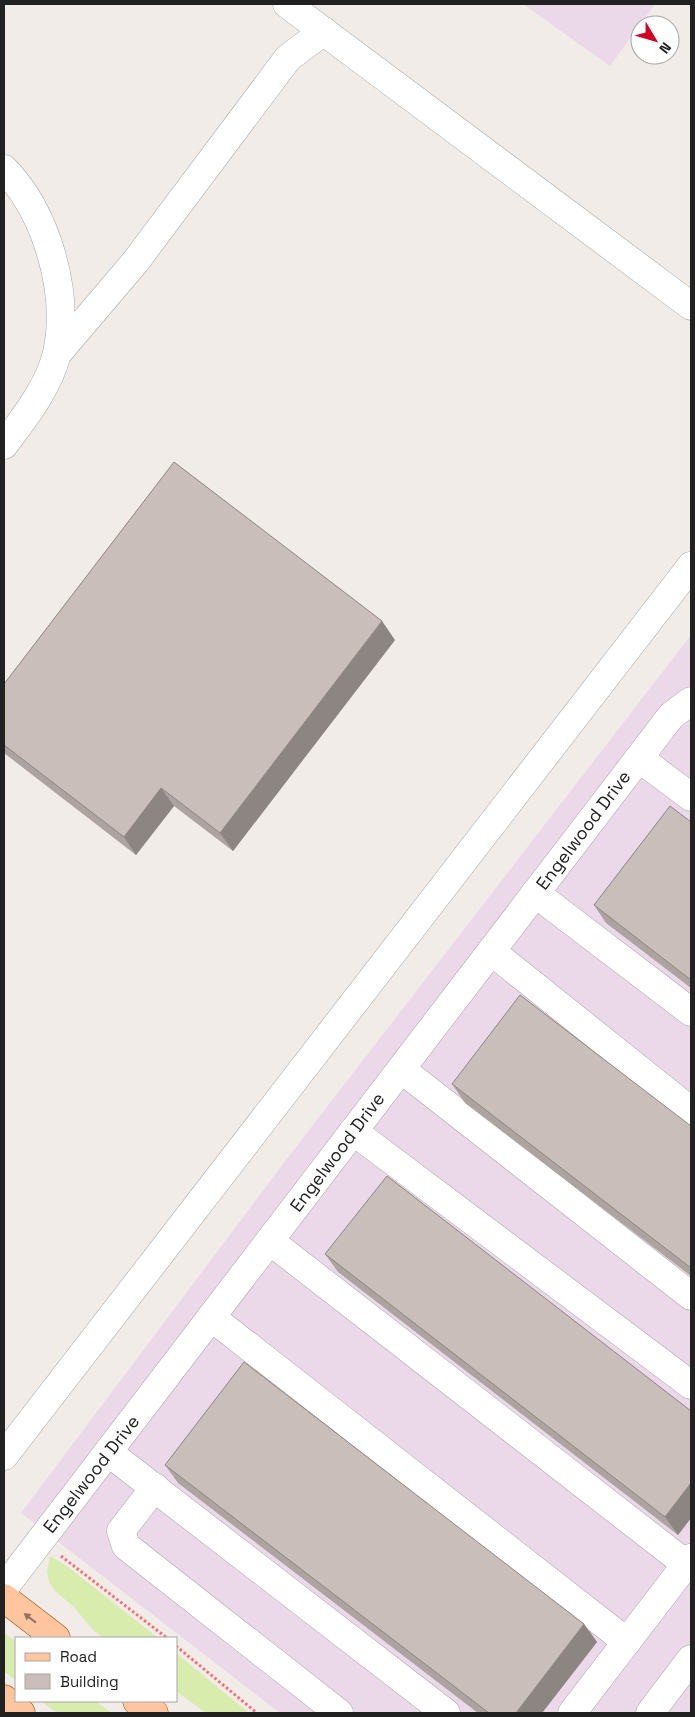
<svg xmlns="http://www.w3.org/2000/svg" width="695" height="1717" font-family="'Space Grotesk',sans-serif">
	<rect width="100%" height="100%" fill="#f1ece7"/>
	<g fill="#ebd9ea">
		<polygon points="523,4 655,4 610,66"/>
		<polygon points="691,635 691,1713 280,1713 21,1513 286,1160"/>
	</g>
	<g fill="#d7ecad">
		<polygon points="50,1556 67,1566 158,1638 104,1638 94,1631 73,1606 55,1591 49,1582 47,1571"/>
		<polygon points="4,1633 16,1642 16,1681 4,1671"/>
		<polygon points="176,1653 249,1713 206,1713 176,1691"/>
		<polygon points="41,1701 95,1701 112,1713 57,1713"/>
	</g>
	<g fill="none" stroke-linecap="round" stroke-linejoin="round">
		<g stroke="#a5a5a5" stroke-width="29">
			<g id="minor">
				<polyline points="287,4 691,306"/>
				<path d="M4 169C47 213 70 293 57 353 49 387 24 418 4 445"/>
				<polyline points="57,354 136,261 288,58 324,31"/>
				<polyline points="639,758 691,797"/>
				<polyline points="535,893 691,1012"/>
				<polyline points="491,951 691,1111"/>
				<polyline points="401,1069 691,1296"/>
				<polyline points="353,1131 691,1385"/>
				<polyline points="270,1241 686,1564"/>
				<polyline points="211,1317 627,1642"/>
				<polyline points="108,1452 446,1713"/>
				<polyline points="4,1456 691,566"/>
				<polyline points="155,1487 121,1531 126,1546 339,1713"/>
				<polyline points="4,1588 671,716 691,701"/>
				<polyline points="572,1713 691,1558"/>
				<polyline points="650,1713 691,1659"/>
			</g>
		</g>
		<g stroke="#9e4e00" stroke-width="29">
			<g id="major">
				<polyline points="4,1598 56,1638"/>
				<polyline points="4,1699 21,1713"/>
				<polyline points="137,1701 154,1713"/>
			</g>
		</g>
		<g stroke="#fd6c76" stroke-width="3" stroke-dasharray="2.5 2.5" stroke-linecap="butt">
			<polyline points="61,1556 167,1638"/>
			<polyline points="176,1646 257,1713"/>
		</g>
		<use href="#minor" stroke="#fff" stroke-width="28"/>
		<use href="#major" stroke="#fec59f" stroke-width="28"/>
	</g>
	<g fill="#ada3a0">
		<polygon points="395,640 233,851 174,806 136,855 4,753 4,684"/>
		<polygon points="691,822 691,988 606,923 594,905"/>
		<polygon points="452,1084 691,1126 691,1276 465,1103"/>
		<polygon points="325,1254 691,1411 691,1518 678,1535 338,1272"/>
		<polygon points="165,1465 584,1624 597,1642 542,1713 478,1713 178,1483"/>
	</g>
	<g fill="#8d8582">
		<polygon points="382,621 395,640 233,851 220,833"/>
		<polygon points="161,788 174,806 136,855 124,837"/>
		<polygon points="691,1483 691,1518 678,1535 665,1517"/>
		<polygon points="584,1624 597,1642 542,1713 516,1713"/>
	</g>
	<g fill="#c9beba" stroke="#8d8582">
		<polygon points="174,462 382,621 220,833 161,788 124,837 4,745 4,684"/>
		<polygon points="670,806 691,822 691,980 594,905"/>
		<polygon points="520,995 691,1126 691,1268 452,1084"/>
		<polygon points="387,1176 691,1411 691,1483 665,1517 325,1254"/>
		<polygon points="244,1362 584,1624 516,1713 489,1713 165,1465"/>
	</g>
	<defs><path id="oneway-solid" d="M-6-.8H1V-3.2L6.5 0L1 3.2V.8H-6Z" transform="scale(1.25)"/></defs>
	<use fill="#907360" href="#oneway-solid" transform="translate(30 1618) rotate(-142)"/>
	<g text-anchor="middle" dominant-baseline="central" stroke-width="4.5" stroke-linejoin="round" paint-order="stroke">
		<g font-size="18" fill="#212121" stroke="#fff">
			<text transform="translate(583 830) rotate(-53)">Engelwood Drive</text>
			<text transform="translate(337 1152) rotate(-53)">Engelwood Drive</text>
			<text transform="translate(91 1474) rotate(-52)">Engelwood Drive</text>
		</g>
	</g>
	<rect width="695" height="1717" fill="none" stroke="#212121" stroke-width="10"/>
	<rect x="15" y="1637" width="162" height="65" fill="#ffffff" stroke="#a6a6a6"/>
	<rect x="25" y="1653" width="25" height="8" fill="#fec59f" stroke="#a6a6a6"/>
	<text x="60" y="1662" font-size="15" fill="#212121">Road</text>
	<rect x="25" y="1674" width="25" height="15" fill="#c9beba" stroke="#a6a6a6"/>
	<text x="60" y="1687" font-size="15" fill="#212121">Building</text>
	<g transform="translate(655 40) rotate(128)"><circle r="24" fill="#ffffff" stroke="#a6a6a6"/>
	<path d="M0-4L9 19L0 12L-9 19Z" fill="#d20024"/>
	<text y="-8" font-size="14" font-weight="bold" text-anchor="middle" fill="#212121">N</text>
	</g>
</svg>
